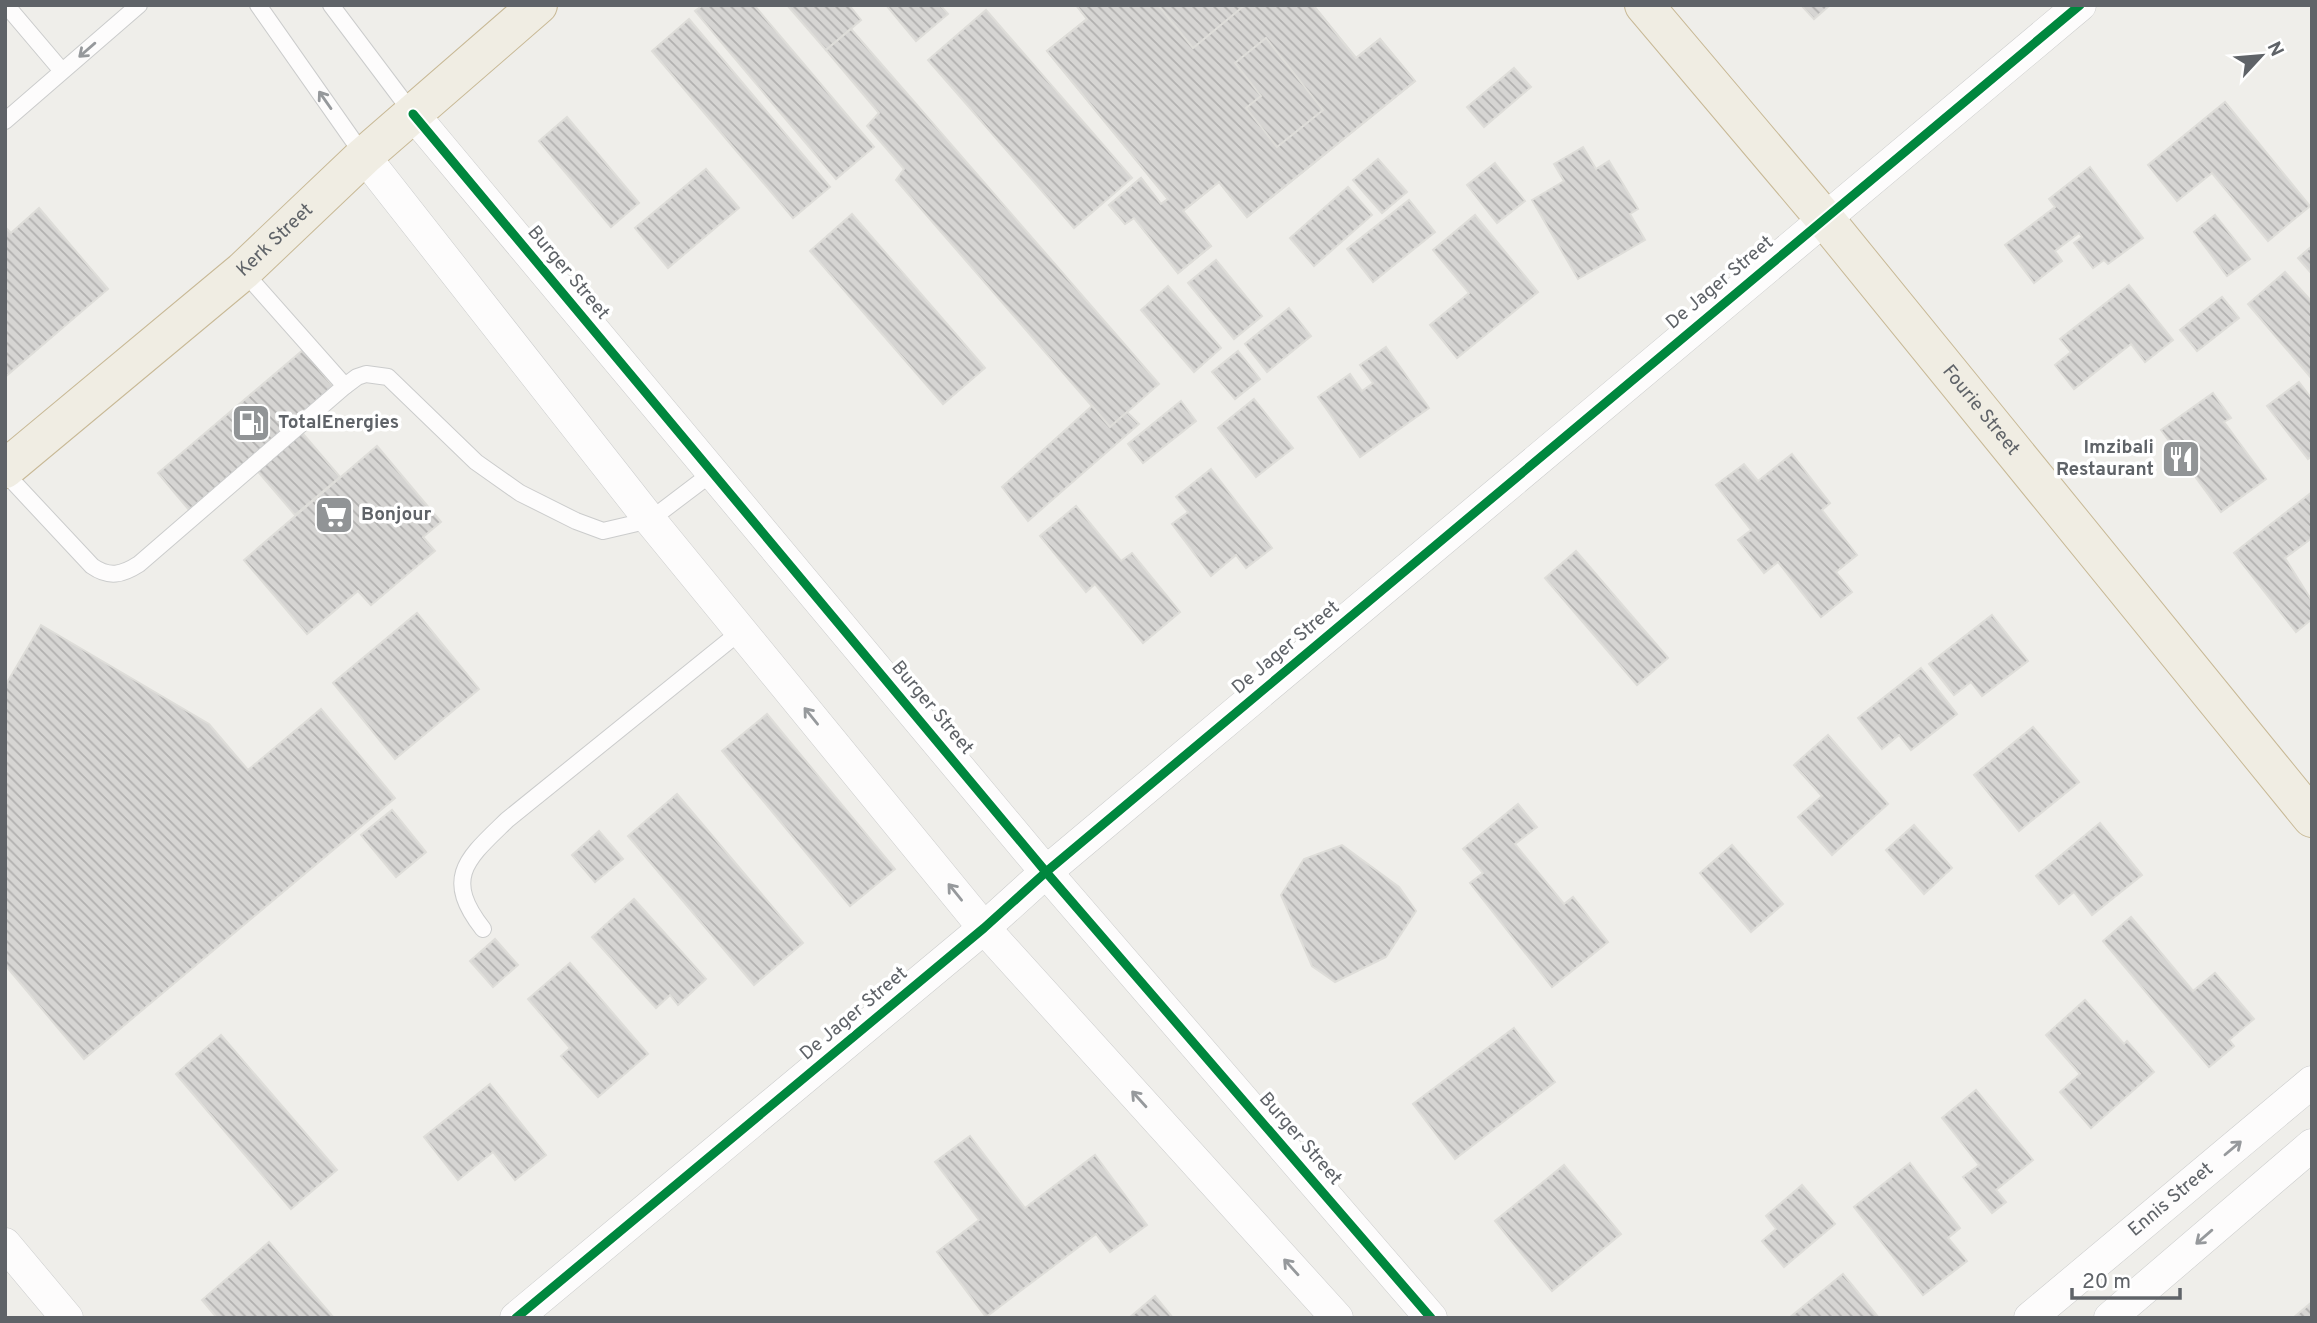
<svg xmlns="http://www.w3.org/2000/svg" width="2317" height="1323" font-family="Overpass,sans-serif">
	<defs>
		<pattern id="building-back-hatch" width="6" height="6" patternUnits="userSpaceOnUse" patternTransform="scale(1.75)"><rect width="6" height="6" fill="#d6d5d3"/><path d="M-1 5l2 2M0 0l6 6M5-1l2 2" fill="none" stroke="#b1b0af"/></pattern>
	</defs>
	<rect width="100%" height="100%" fill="#efeeea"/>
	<g fill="url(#building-back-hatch)" stroke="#deddd9" stroke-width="2" fill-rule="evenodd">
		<polygon points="703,5 754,5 874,147 836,179 695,11"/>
		<polygon points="787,5 849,5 861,20 826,50"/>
		<polygon points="886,5 940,5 948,14 916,41"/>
		<path d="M1076 5H1158L1193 48 1245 5H1313L1356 58 1380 39 1415 81 1247 217 1219 182 1183 211 1211 246 1178 273 1134 218 1125 224 1109 205 1141 178 1161 204 1168 199 1047 51 1087 19ZM1266 38 1323 110 1277 147 1246 108 1261 96 1235 63Z"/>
		<polygon points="1076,5 1313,5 1356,58 1380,39 1415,81 1247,217 1219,182 1183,211 1211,246 1178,273 1134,218 1125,224 1109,205 1141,178 1161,204 1168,199 1047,51 1087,19"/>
		<polygon points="1158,5 1245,5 1193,48"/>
		<polygon points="1801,5 1830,5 1814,19"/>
		<polygon points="986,10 1132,178 1074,228 928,60"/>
		<polygon points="689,19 830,187 793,218 652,51"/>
		<polygon points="851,29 1159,384 1110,427 896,180 904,169 867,126 879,113 826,50"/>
		<polygon points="1266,38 1323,110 1277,147 1246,108 1261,96 1235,63"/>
		<polygon points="1514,68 1531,87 1484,127 1467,107"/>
		<polygon points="2225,102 2310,206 2268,241 2212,173 2177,201 2148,165"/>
		<polygon points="567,117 639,203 611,227 539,141"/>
		<polygon points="1583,147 1596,169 1609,161 1638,209 1630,214 1645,240 1578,279 1532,200 1564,181 1554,164"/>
		<polygon points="1378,159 1407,192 1382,213 1353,180"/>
		<polygon points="1495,163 1525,201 1497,223 1467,185"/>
		<polygon points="2090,167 2143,238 2108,264 2104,260 2093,268 2074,243 2082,237 2079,233 2055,251 2062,261 2034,283 2005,245 2055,207 2049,199"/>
		<polygon points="706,169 739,208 668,268 635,228"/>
		<polygon points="1348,187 1372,215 1314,266 1290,238"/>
		<polygon points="1409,200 1435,232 1373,282 1347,249"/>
		<polygon points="39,208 108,289 5,377 5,227 11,233"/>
		<polygon points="852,214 985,368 943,404 810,251"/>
		<polygon points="1475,215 1538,292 1457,358 1430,325 1469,293 1433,250"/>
		<polygon points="2215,215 2250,259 2227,276 2194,232"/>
		<polygon points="2312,246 2312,274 2298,258"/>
		<polygon points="1216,260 1262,316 1234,339 1188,283"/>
		<polygon points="2285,272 2312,302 2312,379 2248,304"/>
		<polygon points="2129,285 2173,340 2145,362 2131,344 2074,389 2055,365 2071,352 2060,339"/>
		<polygon points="1168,286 1221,348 1194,372 1141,310"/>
		<polygon points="2222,297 2239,318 2197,351 2180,330"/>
		<polygon points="1289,308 1311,336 1267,372 1245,344"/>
		<polygon points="1386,347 1429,408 1360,457 1318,397 1350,374 1362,391 1373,383 1360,365"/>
		<polygon points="303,350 333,386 292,421 340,477 295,515 248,460 189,510 158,473"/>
		<polygon points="1238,351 1260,379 1235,399 1212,372"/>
		<polygon points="2299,382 2312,399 2312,456 2308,459 2267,406"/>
		<polygon points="2213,393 2231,418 2224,422 2266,479 2221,512 2161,430"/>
		<polygon points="1254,399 1293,448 1256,477 1218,428"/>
		<polygon points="1181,401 1196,421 1143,463 1128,444"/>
		<polygon points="1092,406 1110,427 1127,412 1139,424 1028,521 1002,487"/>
		<polygon points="377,446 441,522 423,537 435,551 371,605 358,591 307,634 244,560"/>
		<polygon points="1792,454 1830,503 1822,510 1857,555 1836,572 1852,592 1821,617 1778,562 1764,573 1738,540 1751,530 1716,485 1744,464 1758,481"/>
		<polygon points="1211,469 1272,548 1246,568 1236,555 1211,576 1172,524 1188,512 1176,497"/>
		<polygon points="2312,492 2312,538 2285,558 2312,601 2312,619 2296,632 2234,553"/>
		<polygon points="1076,506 1121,561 1132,553 1180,612 1143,643 1095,584 1086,592 1040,536"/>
		<polygon points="1576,551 1668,658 1637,685 1545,578"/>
		<polygon points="417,613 479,689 395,759 333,683"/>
		<polygon points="1992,615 2028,661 1982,696 1971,682 1954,695 1929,664"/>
		<polygon points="41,625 209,724 248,770 321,709 395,798 84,1059 5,965 5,686"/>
		<polygon points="1921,668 1957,714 1911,750 1899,735 1882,749 1858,718"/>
		<polygon points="767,714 895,869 850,906 722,751"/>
		<polygon points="2033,727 2079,782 2019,831 1974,775"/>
		<polygon points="1828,735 1888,804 1832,855 1798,817 1822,796 1794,765"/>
		<polygon points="677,794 803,943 754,985 628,836"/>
		<polygon points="1518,804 1537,827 1515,844 1564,904 1573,897 1608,942 1552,987 1470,883 1483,873 1463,849"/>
		<polygon points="392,810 426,852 396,877 361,835"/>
		<polygon points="2100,823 2142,875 2092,915 2074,892 2059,904 2036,876"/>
		<polygon points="1914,825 1952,868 1924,894 1886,850"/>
		<polygon points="599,831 623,859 595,882 572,855"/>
		<polygon points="1342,845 1399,887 1416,911 1386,957 1335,982 1312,966 1281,895 1304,859"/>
		<polygon points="1732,845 1783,904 1751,932 1700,873"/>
		<polygon points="634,899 706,979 678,1005 670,995 656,1008 592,937"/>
		<polygon points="2131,917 2193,991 2215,973 2254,1019 2229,1040 2234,1046 2209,1067 2103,941"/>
		<polygon points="495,939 518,965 493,987 470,961"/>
		<polygon points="570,963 648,1054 598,1097 561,1056 570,1048 528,999"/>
		<polygon points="2085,1000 2124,1044 2127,1041 2154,1072 2091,1128 2060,1092 2080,1074 2046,1035"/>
		<polygon points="1514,1028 1555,1082 1455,1159 1413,1104"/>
		<polygon points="221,1035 337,1170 291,1209 176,1074"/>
		<polygon points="490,1084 546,1155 515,1180 493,1152 458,1180 424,1137"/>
		<polygon points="1976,1090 2033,1160 1996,1190 2006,1202 1992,1213 1963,1177 1979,1165 1942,1118"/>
		<polygon points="970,1136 1025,1208 1095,1155 1147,1225 1110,1252 1096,1234 986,1317 937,1252 979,1220 935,1162"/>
		<polygon points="1910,1163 1960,1228 1948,1238 1967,1261 1923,1295 1854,1207"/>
		<polygon points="1564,1165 1621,1234 1552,1291 1495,1221"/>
		<polygon points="1802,1185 1835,1224 1784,1267 1762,1241 1776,1229 1766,1216"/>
		<polygon points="269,1242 334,1318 217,1318 202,1300"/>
		<polygon points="1843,1274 1879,1318 1789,1318"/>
		<polygon points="1155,1296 1173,1318 1129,1318"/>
		<polygon points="2312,1302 2312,1318 2293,1318"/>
	</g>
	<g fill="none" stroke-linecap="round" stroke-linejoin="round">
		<g stroke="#cbcccc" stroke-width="18">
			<g id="lane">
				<polyline points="6,5 62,71"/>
				<polyline points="258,5 364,156"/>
				<polyline points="331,5 413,114"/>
				<polyline points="5,121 139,5"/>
				<polyline points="243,271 345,386"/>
				<path d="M5 473 92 566C109 578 122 575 139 564L345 386 357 377 366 374 388 377 476 462 520 493 576 521 603 531 650 520 712 473"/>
				<path d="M483 929C442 877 468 858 507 820L741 631"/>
			</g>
		</g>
		<g stroke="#cbcccc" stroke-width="33">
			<g id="street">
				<polyline points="413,114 1046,872 1431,1318"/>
				<polyline points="364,156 650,520 984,928 1337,1318"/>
				<polyline points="5,1244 67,1318"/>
				<polyline points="516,1318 984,928 1046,872 2080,5"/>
				<path id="s1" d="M2030 1318 2312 1082"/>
				<polyline points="2110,1318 2312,1145"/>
			</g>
		</g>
		<g stroke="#c8b996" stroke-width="40">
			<g id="highway">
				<path id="s2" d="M1644 5 1824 218 2312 818"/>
				<path id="s3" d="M5 469 243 271 364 156 538 5"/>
			</g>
		</g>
		<use href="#lane" stroke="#fdfcfc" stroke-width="16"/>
		<use href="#street" stroke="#fdfcfc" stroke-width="32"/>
		<use href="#highway" stroke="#f0ede3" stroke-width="38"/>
		<g stroke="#fff" stroke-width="13">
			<g id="cycleway">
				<polyline points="413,114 1046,872 1431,1318"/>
				<polyline points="516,1318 984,928 1046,872 2080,5"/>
			</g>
		</g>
		<use href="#cycleway" stroke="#00873e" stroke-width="9"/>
	</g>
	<defs><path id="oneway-shaft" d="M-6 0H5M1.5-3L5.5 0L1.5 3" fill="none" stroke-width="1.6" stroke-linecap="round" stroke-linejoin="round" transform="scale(1.75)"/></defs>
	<g stroke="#96999c">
		<use href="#oneway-shaft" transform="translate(87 50) rotate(139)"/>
		<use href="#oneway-shaft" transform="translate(325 100) rotate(-125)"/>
		<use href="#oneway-shaft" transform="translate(811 716) rotate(-129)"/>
		<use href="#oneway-shaft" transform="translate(955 892) rotate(-129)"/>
		<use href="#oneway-shaft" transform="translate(1139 1099) rotate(-132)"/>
		<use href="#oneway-shaft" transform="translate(2233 1148) rotate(-40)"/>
		<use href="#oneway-shaft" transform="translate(2204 1237) rotate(139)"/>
		<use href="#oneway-shaft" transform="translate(1291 1267) rotate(-132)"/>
	</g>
	<defs>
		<g id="fuel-square" transform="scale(2.0125)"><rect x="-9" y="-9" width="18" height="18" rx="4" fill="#919496" stroke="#fff"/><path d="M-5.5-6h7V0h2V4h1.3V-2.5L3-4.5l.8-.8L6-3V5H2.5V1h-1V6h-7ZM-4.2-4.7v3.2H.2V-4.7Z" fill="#fff"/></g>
		<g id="restaurant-square" transform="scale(2.0125)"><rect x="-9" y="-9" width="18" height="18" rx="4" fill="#919496" stroke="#fff"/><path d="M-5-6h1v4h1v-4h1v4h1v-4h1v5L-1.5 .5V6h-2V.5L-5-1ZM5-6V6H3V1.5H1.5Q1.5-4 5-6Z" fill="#fff"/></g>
		<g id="supermarket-square" transform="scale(2.0125)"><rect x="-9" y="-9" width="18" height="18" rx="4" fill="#919496" stroke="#fff"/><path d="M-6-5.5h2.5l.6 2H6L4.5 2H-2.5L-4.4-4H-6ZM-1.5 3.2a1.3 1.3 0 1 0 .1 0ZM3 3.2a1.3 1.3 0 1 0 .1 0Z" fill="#fff"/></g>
	</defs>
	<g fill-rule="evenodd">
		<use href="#fuel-square" x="251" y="423"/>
		<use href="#restaurant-square" x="2181" y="459"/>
		<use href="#supermarket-square" x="334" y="515"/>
	</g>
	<g text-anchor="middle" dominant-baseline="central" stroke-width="7" stroke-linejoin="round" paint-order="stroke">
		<g font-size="19" fill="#5f6368" stroke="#fff">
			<text stroke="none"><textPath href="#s3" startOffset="354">Kerk Street</textPath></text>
			<text transform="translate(568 273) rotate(50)">Burger Street</text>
			<text transform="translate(1720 283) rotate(-40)">De Jager Street</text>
			<text stroke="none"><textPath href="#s2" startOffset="527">Fourie Street</textPath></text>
			<text transform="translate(1286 648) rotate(-40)">De Jager Street</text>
			<text transform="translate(932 708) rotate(50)">Burger Street</text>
			<text transform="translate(854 1014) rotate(-40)">De Jager Street</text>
			<text transform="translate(1300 1139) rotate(49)">Burger Street</text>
			<text stroke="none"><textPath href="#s1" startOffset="184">Ennis Street</textPath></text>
		</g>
		<g font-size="19" font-weight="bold" fill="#5f6368" stroke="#fff" text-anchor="start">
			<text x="278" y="423">TotalEnergies</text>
			<text x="2154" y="448" text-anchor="end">Imzibali<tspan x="2154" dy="22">Restaurant</tspan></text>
			<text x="361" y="515">Bonjour</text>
		</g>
	</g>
	<rect width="2317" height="1323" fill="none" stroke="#5f6368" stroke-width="14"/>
	<g transform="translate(2261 56) rotate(64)" stroke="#ffffff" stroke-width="5" paint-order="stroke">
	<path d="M0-5L12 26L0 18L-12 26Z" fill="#5f6368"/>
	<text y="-10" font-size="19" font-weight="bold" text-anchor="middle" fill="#5f6368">N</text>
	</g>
	<path d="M2072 1288v10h108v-10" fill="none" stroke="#5f6368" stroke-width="3.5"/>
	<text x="2082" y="1288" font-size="21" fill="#5f6368" stroke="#ffffff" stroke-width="5" paint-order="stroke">20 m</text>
</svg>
